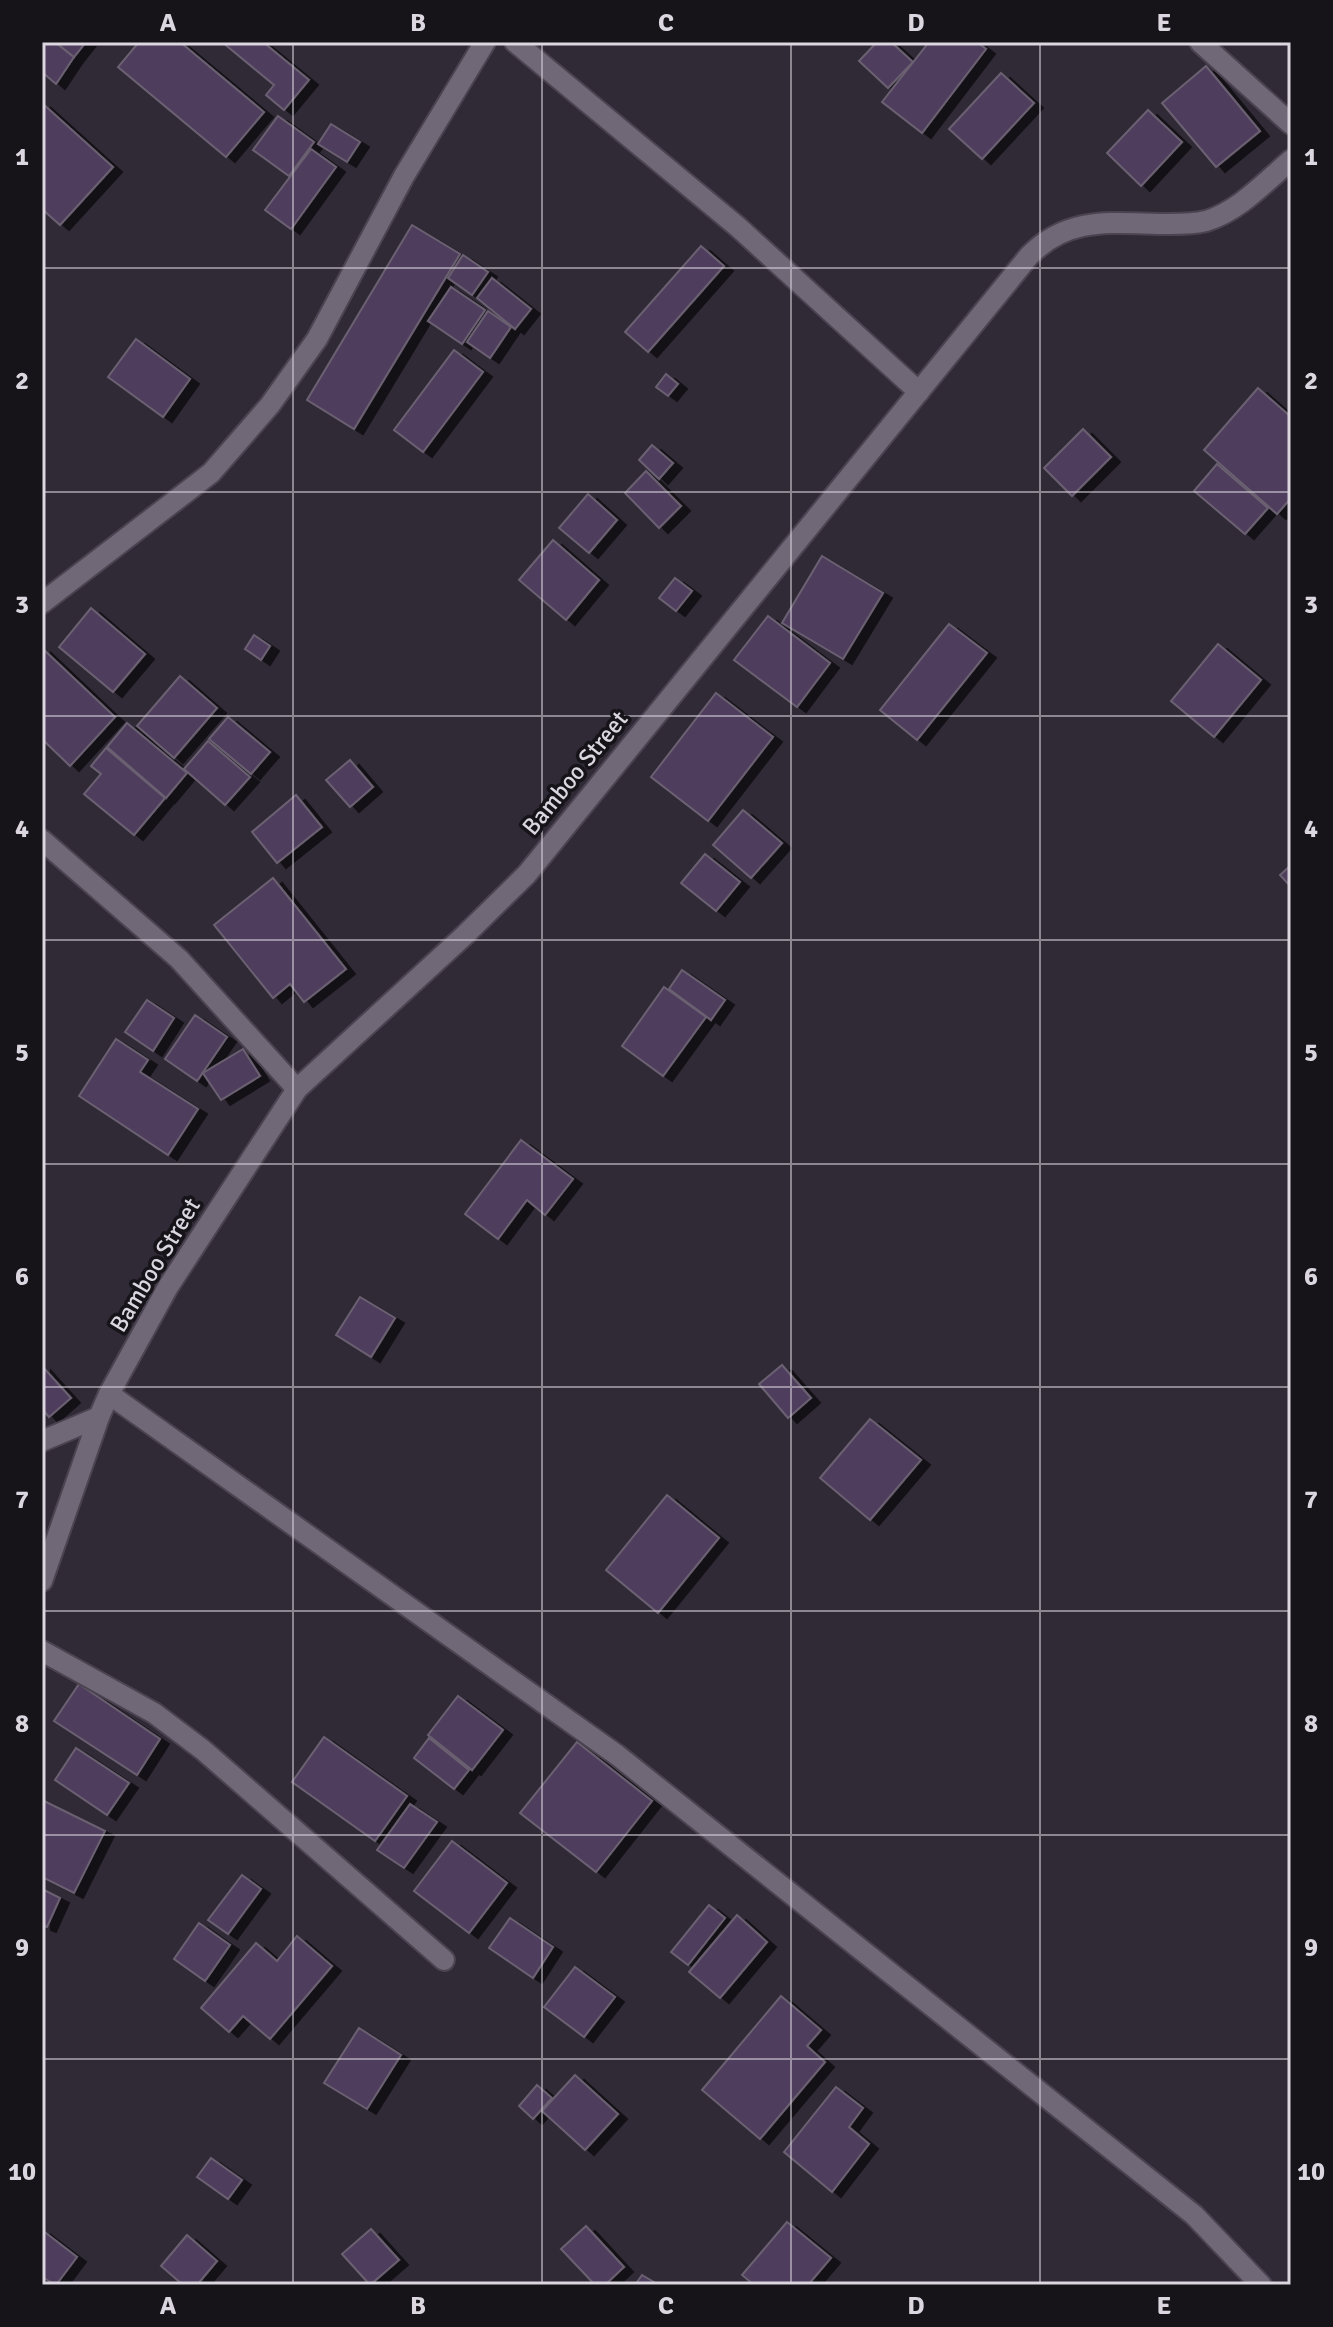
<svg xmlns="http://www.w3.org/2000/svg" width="1333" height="2327" font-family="Signika,sans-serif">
	<defs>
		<filter id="shadow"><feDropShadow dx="9" dy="5" stdDeviation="0" flood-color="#0009"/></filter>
	</defs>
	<rect width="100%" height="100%" fill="#302936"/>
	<g fill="#4f3d5d" stroke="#6a6171" stroke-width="2" filter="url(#shadow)">
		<polygon points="42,42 55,42 74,57 56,84 42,72"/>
		<polygon points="55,42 86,42 74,57"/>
		<polygon points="139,42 180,42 264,112 226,157 118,67"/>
		<polygon points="222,42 263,42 309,80 284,110 266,95 274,85"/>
		<polygon points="877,42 891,42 913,62 888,88 859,61"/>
		<polygon points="929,42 977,42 986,49 922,133 882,102"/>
		<polygon points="1206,66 1260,131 1216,167 1162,103"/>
		<polygon points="1001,73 1034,103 982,159 949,129"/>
		<polygon points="42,103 113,167 60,225 42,209"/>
		<polygon points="1148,110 1182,142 1141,186 1107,153"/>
		<polygon points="278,116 314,142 289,176 253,150"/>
		<polygon points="331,124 360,142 347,162 318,144"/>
		<polygon points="311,149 336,167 291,229 265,210"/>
		<polygon points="412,225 460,254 354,429 307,400"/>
		<polygon points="701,246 724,266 648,352 625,332"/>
		<polygon points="463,255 488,272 472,295 448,278"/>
		<polygon points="492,278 531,309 515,329 477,298"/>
		<polygon points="451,287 485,310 462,344 428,321"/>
		<polygon points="488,311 511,327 490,358 467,342"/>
		<polygon points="136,339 190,379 163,417 108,377"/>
		<polygon points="454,350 483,372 423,452 394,430"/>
		<polygon points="666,374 678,384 668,396 656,387"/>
		<polygon points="1258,388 1291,417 1291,498 1277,514 1204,450"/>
		<polygon points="1083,429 1111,457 1072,496 1044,468"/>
		<polygon points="652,445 673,463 659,479 639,460"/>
		<polygon points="1217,464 1268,508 1245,534 1194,491"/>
		<polygon points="646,471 681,506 659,528 625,493"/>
		<polygon points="588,494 617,520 589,553 559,528"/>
		<polygon points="553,540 599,580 566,620 519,580"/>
		<polygon points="822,556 883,593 843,659 782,623"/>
		<polygon points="675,578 692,591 676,611 659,598"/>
		<polygon points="91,608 145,654 113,692 59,647"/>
		<polygon points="768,616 830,663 797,707 734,660"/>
		<polygon points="949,624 987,653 917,740 880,710"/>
		<polygon points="254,635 270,646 261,660 245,649"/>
		<polygon points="1218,644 1261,680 1214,737 1171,701"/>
		<polygon points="42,648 115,717 70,766 42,739"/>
		<polygon points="180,676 217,708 174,758 137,726"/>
		<polygon points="716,693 773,737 708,821 651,777"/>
		<polygon points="228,717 270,752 251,774 209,739"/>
		<polygon points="127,723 187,773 166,798 107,747"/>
		<polygon points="208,741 250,777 225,805 184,769"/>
		<polygon points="106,748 165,798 134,835 84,794 101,774 91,766"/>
		<polygon points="350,760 373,787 350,807 326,780"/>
		<polygon points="296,795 322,827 277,863 252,832"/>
		<polygon points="743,810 782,843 751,878 713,845"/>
		<polygon points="705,854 740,882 716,911 681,883"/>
		<polygon points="1291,865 1291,887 1280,875"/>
		<polygon points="273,878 346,969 304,1002 290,984 273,998 214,925"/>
		<polygon points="682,970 725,1000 711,1020 669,989"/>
		<polygon points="664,987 706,1017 663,1076 622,1046"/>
		<polygon points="147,1000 174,1018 153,1051 125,1032"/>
		<polygon points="195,1015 227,1037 197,1081 165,1059"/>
		<polygon points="116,1039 148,1060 140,1072 198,1109 168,1155 79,1096"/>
		<polygon points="243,1049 260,1076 221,1100 203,1073"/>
		<polygon points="521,1140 573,1179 545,1215 527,1200 498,1239 465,1214"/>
		<polygon points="360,1297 395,1318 371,1357 336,1335"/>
		<polygon points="782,1365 811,1398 788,1418 759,1384"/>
		<polygon points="42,1366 71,1398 49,1417 42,1409"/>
		<polygon points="870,1419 921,1460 870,1520 820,1478"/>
		<polygon points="667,1495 719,1538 658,1613 606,1570"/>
		<polygon points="79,1684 160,1739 137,1775 54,1721"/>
		<polygon points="458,1696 503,1730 472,1770 428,1735"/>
		<polygon points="324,1737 407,1796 375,1841 292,1782"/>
		<polygon points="429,1738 469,1770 454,1789 414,1758"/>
		<polygon points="577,1742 652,1801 596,1872 520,1813"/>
		<polygon points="76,1748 129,1783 107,1815 55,1780"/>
		<polygon points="42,1800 105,1831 74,1893 42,1877"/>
		<polygon points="410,1804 437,1822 404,1868 377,1850"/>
		<polygon points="452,1841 507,1883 469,1933 414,1891"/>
		<polygon points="242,1875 261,1889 228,1934 208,1920"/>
		<polygon points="42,1889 60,1898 47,1927 42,1925"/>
		<polygon points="709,1905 725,1918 688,1965 671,1952"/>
		<polygon points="737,1915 767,1942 720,1998 689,1972"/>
		<polygon points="510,1918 553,1947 533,1978 489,1948"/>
		<polygon points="199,1923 230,1945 205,1981 174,1959"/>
		<polygon points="297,1936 332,1966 270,2039 243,2016 229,2032 201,2008 256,1943 277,1961"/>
		<polygon points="575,1967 615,1997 584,2037 544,2007"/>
		<polygon points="781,1996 821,2030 807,2046 825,2062 760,2139 702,2090"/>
		<polygon points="359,2028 401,2055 367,2109 324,2083"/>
		<polygon points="575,2075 618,2114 585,2150 542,2111"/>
		<polygon points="537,2085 552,2098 533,2119 519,2106"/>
		<polygon points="836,2087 863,2108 849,2127 869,2144 832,2192 784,2152"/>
		<polygon points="211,2158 242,2180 228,2199 197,2177"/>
		<polygon points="787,2222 831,2258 808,2285 754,2285 742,2275"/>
		<polygon points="586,2226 624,2267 605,2285 595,2285 561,2249"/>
		<polygon points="371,2229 399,2260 370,2285 342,2254"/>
		<polygon points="42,2230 77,2257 56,2285 42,2277"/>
		<polygon points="187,2235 217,2261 197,2285 183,2285 161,2266"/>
		<polygon points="642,2275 659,2285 635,2285"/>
	</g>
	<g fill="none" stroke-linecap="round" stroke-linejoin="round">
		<g stroke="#4b4450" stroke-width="24">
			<polyline id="service" points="42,840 179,959 297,1089"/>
		</g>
		<g stroke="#4b4450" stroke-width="24">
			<g id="minor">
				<polyline points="515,42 738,227 919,392"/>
				<polyline points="42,603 211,473 270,405 317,339 404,176 485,42"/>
				<polyline points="109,1394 617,1755 1194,2215 1261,2285"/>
				<polyline points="42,1441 99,1417"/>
				<polyline points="42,1651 154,1713 203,1750 444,1960"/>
			</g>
		</g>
		<g stroke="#4b4450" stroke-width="24">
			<g id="tertiary">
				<polyline points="1200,42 1291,124"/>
				<path d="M42 1581 99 1417 109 1394 168 1287 297 1089 466 934 527 874 1029 256C1070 214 1115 224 1169 224 1181 224 1194 224 1206 221 1239 211 1265 182 1291 160"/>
			</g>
		</g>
		<use href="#service" stroke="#706777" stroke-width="20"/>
		<use href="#minor" stroke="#706777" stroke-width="20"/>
		<use href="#tertiary" stroke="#706777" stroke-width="20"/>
	</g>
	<path fill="none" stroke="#dbd6df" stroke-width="2" stroke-opacity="0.55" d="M293 42V2285M542 42V2285M791 42V2285M1040 42V2285M42 268H1291M42 492H1291M42 716H1291M42 940H1291M42 1164H1291M42 1387H1291M42 1611H1291M42 1835H1291M42 2059H1291"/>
	<g text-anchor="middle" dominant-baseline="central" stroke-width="7" stroke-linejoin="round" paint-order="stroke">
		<g font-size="24" fill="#dbd6df" stroke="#161319">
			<text transform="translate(575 773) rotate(-51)">Bamboo Street</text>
			<text transform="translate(155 1265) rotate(-59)">Bamboo Street</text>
		</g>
	</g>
	<rect width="1333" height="2327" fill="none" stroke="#161319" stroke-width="88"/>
	<rect x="44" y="44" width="1245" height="2239" fill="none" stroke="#dbd6df" stroke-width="3"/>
	<g font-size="26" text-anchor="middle" font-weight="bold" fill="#dbd6df">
		<text x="168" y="31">A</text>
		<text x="418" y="31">B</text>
		<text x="666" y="31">C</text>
		<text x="916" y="31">D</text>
		<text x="1164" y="31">E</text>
		<text x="22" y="165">1</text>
		<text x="1311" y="165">1</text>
		<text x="22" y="389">2</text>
		<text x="1311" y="389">2</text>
		<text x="22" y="613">3</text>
		<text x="1311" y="613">3</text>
		<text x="22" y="837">4</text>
		<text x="1311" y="837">4</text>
		<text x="22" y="1061">5</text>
		<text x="1311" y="1061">5</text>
		<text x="22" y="1285">6</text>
		<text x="1311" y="1285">6</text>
		<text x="22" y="1508">7</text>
		<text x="1311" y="1508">7</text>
		<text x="22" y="1732">8</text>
		<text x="1311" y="1732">8</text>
		<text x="22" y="1956">9</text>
		<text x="1311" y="1956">9</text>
		<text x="22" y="2180">10</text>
		<text x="1311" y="2180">10</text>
		<text x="168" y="2314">A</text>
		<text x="418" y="2314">B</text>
		<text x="666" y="2314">C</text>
		<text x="916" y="2314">D</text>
		<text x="1164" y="2314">E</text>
	</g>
</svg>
